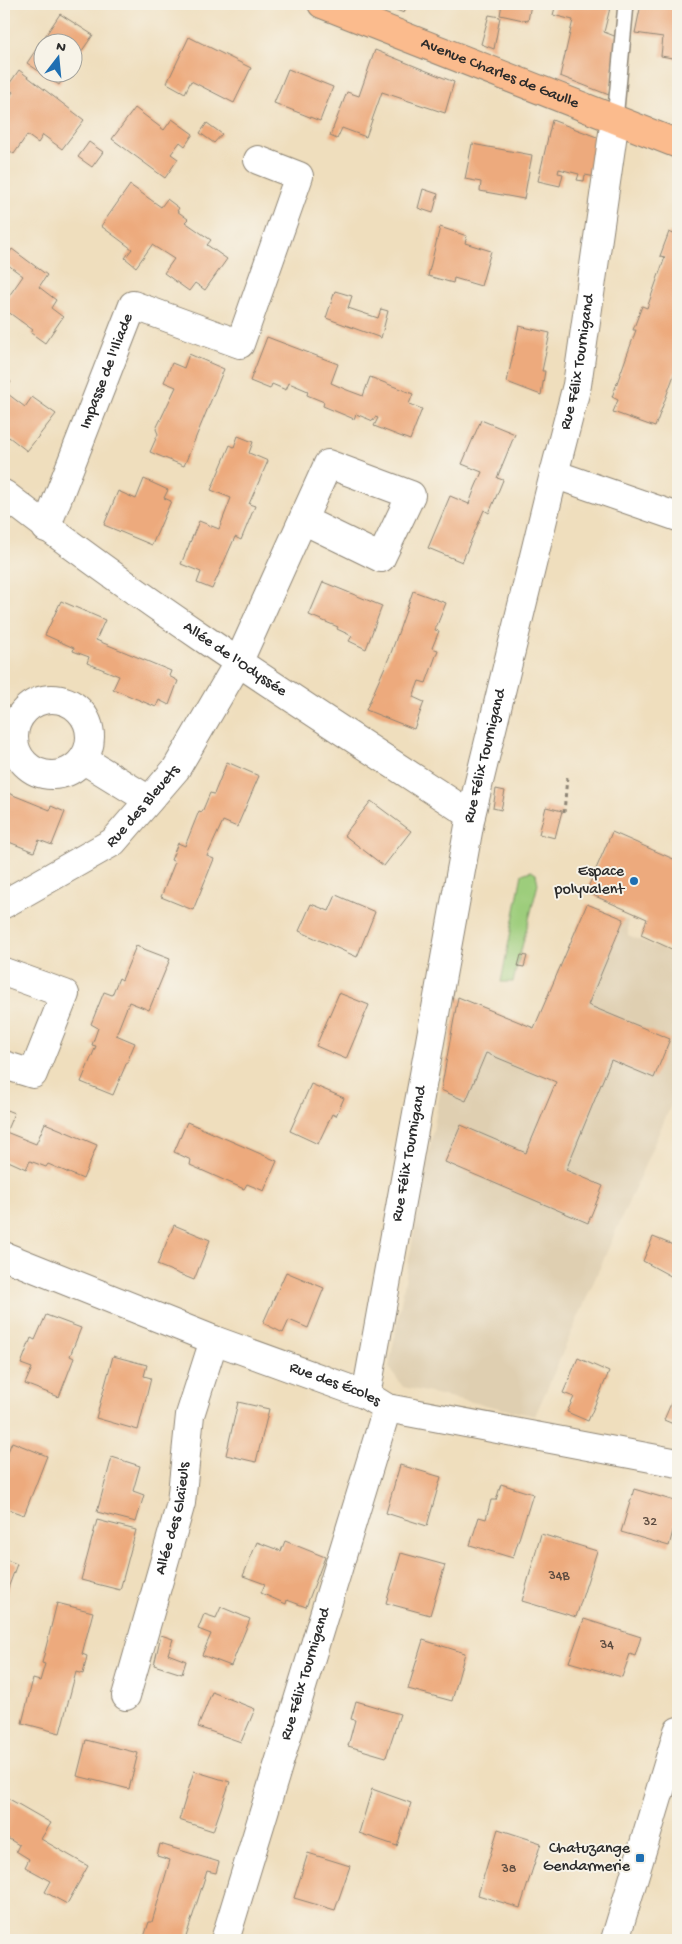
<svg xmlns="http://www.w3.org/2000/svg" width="682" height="1944" font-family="'Gochi Hand',sans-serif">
	<rect width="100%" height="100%" fill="#f7f3e8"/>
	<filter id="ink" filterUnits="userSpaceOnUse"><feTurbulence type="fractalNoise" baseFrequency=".02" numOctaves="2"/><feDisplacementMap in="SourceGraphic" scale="10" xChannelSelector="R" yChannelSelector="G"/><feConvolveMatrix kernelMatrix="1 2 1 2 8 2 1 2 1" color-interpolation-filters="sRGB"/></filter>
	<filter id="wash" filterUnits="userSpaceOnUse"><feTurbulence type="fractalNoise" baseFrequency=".0096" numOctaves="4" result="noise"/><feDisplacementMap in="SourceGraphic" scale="20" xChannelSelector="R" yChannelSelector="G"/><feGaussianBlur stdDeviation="1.12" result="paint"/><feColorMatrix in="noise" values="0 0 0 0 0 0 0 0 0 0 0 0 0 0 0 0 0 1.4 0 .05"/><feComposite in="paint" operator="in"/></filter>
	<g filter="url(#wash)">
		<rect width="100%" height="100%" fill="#efdebd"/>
		<polygon fill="#dfcfb1" points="587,904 628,921 628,935 678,956 678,1097 675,1096 535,1416 403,1387 389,1367 458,997 534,1028"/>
		<polygon fill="#9dcd7c" stroke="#647c54" points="531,871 536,874 538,884 513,982 501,982 522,874"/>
		<g id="blocks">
			<g fill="#edaa7d">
				<polygon points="380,4 407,4 404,13"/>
				<polygon points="502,4 531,4 528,21 500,15"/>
				<polygon points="556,4 611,4 604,32 617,37 609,95 560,76 573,20 553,15"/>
				<polygon points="641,4 678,4 678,59 661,56 663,37 635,33"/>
				<polygon points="60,14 93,35 72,65 72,42 42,42 42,72 67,72 59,85 27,63"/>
				<polygon points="489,15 500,17 494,49 481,44"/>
				<polygon points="189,37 251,68 234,103 191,81 185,93 167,83"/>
				<polygon points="375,50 454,82 445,113 382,92 366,137 342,128 337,139 330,136 347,92 359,96"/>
				<polygon points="288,69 333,87 320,121 274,103"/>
				<polygon points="19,70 84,120 62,149 43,135 38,143 27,135 14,154 4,146 4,105 13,92 7,87"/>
				<polygon points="135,108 164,130 172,119 193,134 185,146 180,142 171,154 178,159 165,178 112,139"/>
				<polygon points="552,120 602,139 596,177 585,175 584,181 577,180 579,174 559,169 558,173 563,174 560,186 538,181"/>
				<polygon points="207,123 222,134 214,143 200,133"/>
				<polygon points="89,142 103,152 92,167 78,157"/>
				<polygon points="472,144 532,155 524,199 480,191 481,182 465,179"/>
				<polygon points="130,185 161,207 167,199 179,208 177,211 188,219 185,222 211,240 207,245 227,259 205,290 195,283 189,291 164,273 174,259 152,245 136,267 125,258 132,249 101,226"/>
				<polygon points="423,189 438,194 433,213 418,208"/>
				<polygon points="440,227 467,236 465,243 491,251 481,286 454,278 453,283 428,276"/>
				<polygon points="669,232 678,236 678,364 655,427 613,412 618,400 612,397 636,330 633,330 642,306 647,308 665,257 660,256"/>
				<polygon points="12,249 47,275 39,287 56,300 51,308 63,317 45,343 31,333 33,330 4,309 4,303 23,276 4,262"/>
				<polygon points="335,291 352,296 348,308 378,318 381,309 388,311 381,338 326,318"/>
				<polygon points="519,326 550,333 542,371 545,371 541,395 507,382"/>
				<polygon points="267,337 338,364 331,383 347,390 363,396 370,377 413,394 409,404 422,409 410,440 374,426 378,418 375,417 373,421 356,414 354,419 323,406 324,402 307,395 308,391 289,383 286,390 272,384 270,389 250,381"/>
				<polygon points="189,354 224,369 184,466 150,452 158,434 156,429 176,387 164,382 172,363 184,368"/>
				<polygon points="4,377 11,382 4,391 25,407 32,397 56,414 27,451 9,437 6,440 4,439"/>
				<polygon points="481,420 515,434 497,478 503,480 496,497 489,513 484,510 462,562 428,548 450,496 469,504 475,488 482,472 462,464"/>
				<polygon points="238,436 253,442 249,453 268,461 249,504 255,506 241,540 235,537 212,589 197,583 201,572 181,564 199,521 219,529 231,498 211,490 230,445 234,447"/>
				<polygon points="144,479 168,490 164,498 171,501 152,545 104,525 118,491 136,499"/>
				<polygon points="323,582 382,606 366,649 349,641 352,636 337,629 338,627 309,615"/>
				<polygon points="413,591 446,603 435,630 439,631 432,648 438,650 426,683 419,681 413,697 424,702 414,729 366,710 391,653"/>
				<polygon points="61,601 105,620 96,640 171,671 169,676 178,681 169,705 159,700 156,707 113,689 119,676 87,663 89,657 73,651 74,648 45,635"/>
				<polygon points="227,762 259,776 237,827 223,821 207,856 214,859 193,910 161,897 175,862 171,860 178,843 185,846 199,811 202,812 210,793 214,794"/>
				<polygon points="496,789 505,791 501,810 493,808"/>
				<polygon points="8,793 50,810 51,806 65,812 52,845 39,840 34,852 4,840 4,796 6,797"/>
				<polygon points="371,801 411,831 384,866 344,835"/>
				<polygon points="546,807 562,811 555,838 539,834"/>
				<polygon points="612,832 678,861 678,952 641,935 647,919 586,892"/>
				<polygon points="336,895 375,912 357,957 299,931 311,904 329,911"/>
				<polygon points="587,904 624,919 588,1005 670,1039 654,1078 611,1060 566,1170 603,1186 588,1223 445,1162 461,1125 526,1153 556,1082 486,1053 466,1101 441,1090 458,997 534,1028"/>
				<polygon points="136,946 170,959 149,1010 129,1002 116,1035 135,1043 113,1095 81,1082 96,1046 92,1045 98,1028 91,1024 104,992 112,995 119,978 122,980"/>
				<polygon points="521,955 527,956 524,967 518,966"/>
				<polygon points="339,993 369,1005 346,1059 316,1046"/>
				<polygon points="311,1084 344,1098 336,1116 332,1114 318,1144 290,1131"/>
				<polygon points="4,1109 14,1113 6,1132 36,1144 45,1123 97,1145 83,1179 48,1164 46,1167 30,1161 26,1169 4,1159"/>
				<polygon points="187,1122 277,1161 264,1191 247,1184 244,1189 190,1165 191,1160 174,1152"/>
				<polygon points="174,1225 210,1240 194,1280 157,1265"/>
				<polygon points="653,1237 678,1247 678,1280 643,1261"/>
				<polygon points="286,1272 324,1288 308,1328 289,1320 283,1333 263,1323"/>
				<polygon points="46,1315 81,1328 70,1356 74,1358 59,1397 25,1384 32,1368 21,1364 31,1338 35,1340"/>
				<polygon points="113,1356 147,1365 144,1376 151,1378 138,1430 96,1418"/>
				<polygon points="578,1358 609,1372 588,1421 567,1412 574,1397 563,1393"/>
				<polygon points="678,1387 678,1426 664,1420"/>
				<polygon points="238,1402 269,1409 256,1462 226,1455"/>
				<polygon points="12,1442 47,1456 24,1515 4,1508 4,1461"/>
				<polygon points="112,1457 140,1466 133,1491 144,1495 136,1522 97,1512"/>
				<polygon points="400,1465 441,1477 427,1526 386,1513"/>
				<polygon points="501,1484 533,1494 513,1558 470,1545 479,1517 486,1519 491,1500 496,1500"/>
				<polygon points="634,1489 678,1502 678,1512 669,1546 621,1532"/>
				<polygon points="97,1520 136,1530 120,1590 81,1580"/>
				<polygon points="541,1534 597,1551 576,1617 522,1601"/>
				<polygon points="285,1541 325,1557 306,1607 287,1600 286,1604 261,1593 265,1584 243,1576 257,1542 281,1551"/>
				<polygon points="401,1553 445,1565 430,1615 386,1603"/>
				<polygon points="4,1559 17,1564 4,1599"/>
				<polygon points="57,1603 93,1612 82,1654 87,1656 83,1674 76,1672 60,1733 22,1723 33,1679 40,1681 45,1664 42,1663"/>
				<polygon points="221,1607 250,1619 231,1666 202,1655 211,1634 198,1629 204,1614 216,1618"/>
				<polygon points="584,1619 641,1637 635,1656 630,1654 622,1677 569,1662"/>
				<polygon points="161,1635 173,1639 168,1654 186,1661 182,1674 154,1665"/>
				<polygon points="423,1640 465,1653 452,1701 408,1689"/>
				<polygon points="212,1692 255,1709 241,1742 198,1727"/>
				<polygon points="356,1701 400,1714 386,1757 348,1746 355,1720 351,1719"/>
				<polygon points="86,1740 138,1753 129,1789 77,1776"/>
				<polygon points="194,1771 230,1782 213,1831 179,1820"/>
				<polygon points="372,1789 411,1803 397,1846 359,1833"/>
				<polygon points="4,1796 51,1823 41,1839 88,1866 67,1904 45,1892 51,1881 25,1867 29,1859 16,1851 19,1845 4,1836"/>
				<polygon points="498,1829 541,1843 520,1908 478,1895"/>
				<polygon points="160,1844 219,1862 216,1873 207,1871 185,1940 137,1940 138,1935 144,1937 149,1922 152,1922 170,1860 157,1856"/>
				<polygon points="308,1853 350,1866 335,1910 294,1898"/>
			</g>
		</g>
	</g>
	<g filter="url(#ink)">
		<use href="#blocks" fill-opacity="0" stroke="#8d8474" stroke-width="1"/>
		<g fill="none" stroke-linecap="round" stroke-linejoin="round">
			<g stroke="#8d8474" stroke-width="18">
				<polyline id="service" points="615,119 626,4"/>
			</g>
			<g stroke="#8d8474" stroke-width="30">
				<g id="minor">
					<polyline points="554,474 678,517"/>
					<path id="s1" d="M4 494C153 610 313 712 471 815"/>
					<path id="s2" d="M46 528 133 305 240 344 299 176 258 160"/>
					<circle cx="52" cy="737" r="38"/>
					<polyline points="84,760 149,800"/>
					<path id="s3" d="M4 904 113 842 176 769 238 663 328 464 411 495 381 558 303 520"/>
					<polyline points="4,972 65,994 33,1074 4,1065"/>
					<path id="s4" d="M4 1256 214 1340 366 1395 387 1408 678 1463"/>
					<path id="s5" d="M366 1395 471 815 554 474 577 385 615 119"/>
					<path id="s6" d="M126 1696 181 1503 190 1415 214 1340"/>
					<path id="s7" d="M225 1940 387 1408"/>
				</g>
			</g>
			<g stroke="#8d8474" stroke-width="30">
				<polyline id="tertiary" points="615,1940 678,1731"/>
			</g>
			<g stroke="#8d8474" stroke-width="30">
				<g id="primary">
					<path id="s8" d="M322 4 678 144"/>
				</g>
			</g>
			<polyline stroke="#8d8474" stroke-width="3" stroke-dasharray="4 4" stroke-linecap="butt" points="564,813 567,777"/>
			<use href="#service" stroke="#fff" stroke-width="15"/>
			<use href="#minor" stroke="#fff" stroke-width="28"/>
			<use href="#tertiary" stroke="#fff" stroke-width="28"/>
			<use href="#primary" stroke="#fbbb8d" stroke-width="28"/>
		</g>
	</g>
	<g fill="#1f6fb2" stroke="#f7f3e8" stroke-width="2">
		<circle cx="634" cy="881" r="5"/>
		<rect x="635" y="1853" width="10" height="10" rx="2.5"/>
	</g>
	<g text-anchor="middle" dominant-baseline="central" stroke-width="4" stroke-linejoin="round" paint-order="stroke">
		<g font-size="14" fill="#5c4b40">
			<text x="650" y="1522">32</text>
			<text x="559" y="1576">34B</text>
			<text x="607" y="1645">34</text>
			<text x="509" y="1869">38</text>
		</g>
		<g font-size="16" fill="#2b2b2b" stroke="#f7f3e8">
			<text stroke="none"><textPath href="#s8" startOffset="191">Avenue Charles de Gaulle</textPath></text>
			<text stroke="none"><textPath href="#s5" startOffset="1055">Rue Félix Tournigand</textPath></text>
			<text stroke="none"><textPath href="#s2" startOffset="168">Impasse de l'Iliade</textPath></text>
			<text stroke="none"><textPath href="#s1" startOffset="284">Allée de l'Odyssée</textPath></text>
			<text stroke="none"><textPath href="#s5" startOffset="650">Rue Félix Tournigand</textPath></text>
			<text stroke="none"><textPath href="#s3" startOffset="172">Rue des Bleuets</textPath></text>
			<text stroke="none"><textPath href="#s5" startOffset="245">Rue Félix Tournigand</textPath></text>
			<text stroke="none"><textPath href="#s4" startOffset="355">Rue des Écoles</textPath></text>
			<text stroke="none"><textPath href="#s6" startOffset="184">Allée des Glaïeuls</textPath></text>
			<text stroke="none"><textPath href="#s7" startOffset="278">Rue Félix Tournigand</textPath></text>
		</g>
		<g font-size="16" fill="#2b2b2b" stroke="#f7f3e8" text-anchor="end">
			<text x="624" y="872">Espace<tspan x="624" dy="18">polyvalent</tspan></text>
			<text x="630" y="1849">Chatuzange<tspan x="630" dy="18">Gendarmerie</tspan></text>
		</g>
	</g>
	<rect width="682" height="1944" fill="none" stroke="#f7f3e8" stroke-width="20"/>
	<g transform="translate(58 58) rotate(16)"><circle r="24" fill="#f7f3e8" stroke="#a5a39c"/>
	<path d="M0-4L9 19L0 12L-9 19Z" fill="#1f6fb2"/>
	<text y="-8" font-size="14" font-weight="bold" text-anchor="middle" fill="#2b2b2b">N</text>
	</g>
</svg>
